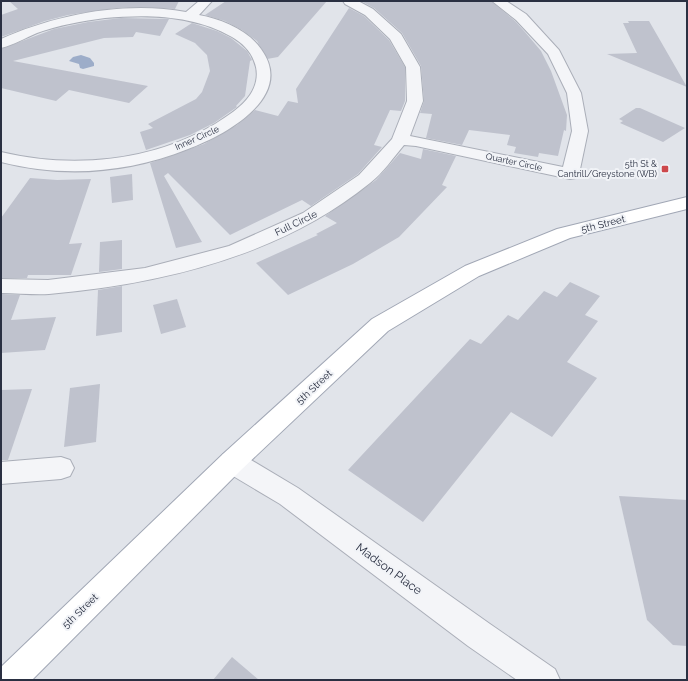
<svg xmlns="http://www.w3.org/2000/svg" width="688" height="681" font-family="Raleway,sans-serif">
	<rect width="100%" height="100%" fill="#e1e4ea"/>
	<polygon fill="#9dadc9" points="81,55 90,58 94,63 94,66 83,69 80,68 79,64 69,61 73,57"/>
	<g fill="#bfc2cd">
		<polygon points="9,1 179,1 175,9 140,7 116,8 68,15 45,21 1,37 1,15 18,9"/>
		<polygon points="226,1 327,1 278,57 267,59 257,41 242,30 225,21 205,15"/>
		<polygon points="361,1 491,1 515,21 525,32 541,51 551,71 567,115 566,131 564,130 558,156 539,153 538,157 514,153 516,147 507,145 510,135 469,130 462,145 426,138 432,114 420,113 424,101 421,66 402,33 374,8"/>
		<polygon points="349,8 364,16 389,40 405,67 405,101 401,111 390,110 374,145 382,147 358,174 311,206 302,200 230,235 168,173 164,176 202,242 176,248 150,163 204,144 237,125 255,110 278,116 288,101 298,103 296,89"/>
		<polygon points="121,18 169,19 160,36 136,32 133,37 104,38 13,61 148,86 129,103 69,90 56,101 1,88 1,49 54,29 88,22"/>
		<polygon points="628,21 649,21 687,87 607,54 637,53 623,23 629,23"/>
		<polygon points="192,23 217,31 231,38 247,51 252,60 250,61 245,96 236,106 237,107 214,123 190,135 146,150 140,132 153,128 148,124 196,99 202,92 210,71 207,55 195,43 175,34"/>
		<polygon points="636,108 640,108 685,128 663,142 620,123 623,121 619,119"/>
		<polygon points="423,149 456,156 442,185 447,187 399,237 353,264 288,295 256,263 318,235 316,234 337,223 325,216 376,180 400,153 421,159"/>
		<polygon points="132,174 133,200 112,203 110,177"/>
		<polygon points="30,178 57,180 91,179 69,244 82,243 71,275 28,275 27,278 1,278 1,218"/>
		<polygon points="122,240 122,269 99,272 100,242"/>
		<polygon points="570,282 600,296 585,315 598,321 567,362 597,378 552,437 511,412 423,522 348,470 470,339 481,344 508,315 518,320 544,291 557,297"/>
		<polygon points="122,286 122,332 96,336 98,290"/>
		<polygon points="1,294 20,295 11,320 56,317 45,350 1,353"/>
		<polygon points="177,299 186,327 161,334 153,305"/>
		<polygon points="100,384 96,442 64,447 70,388"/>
		<polygon points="32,389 8,460 1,460 1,390"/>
		<polygon points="619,496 687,500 687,646 673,645 647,620"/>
		<polygon points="232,657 259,680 213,680"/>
	</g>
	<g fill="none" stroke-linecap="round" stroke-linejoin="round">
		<g stroke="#aaaeb8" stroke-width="2">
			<g id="minor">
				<path d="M199 1H212L199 15C221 19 248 30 261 49 296 97 225 135 188 149 128 173 64 178 1 162V152C72 169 151 162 215 124 227 116 241 108 250 95 257 85 259 72 254 61 250 50 242 43 232 37 194 15 148 14 105 18 82 21 59 25 37 33 25 38 14 45 1 48V39C57 14 126 1 186 12Z"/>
				<path d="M343 1H358L373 9 401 34 420 67 423 101 410 136 563 167 572 131 567 93 548 54 516 20 492 1H506L526 14 559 50 581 93 588 131 579 174 576 178 570 179 416 146 404 145C393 158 383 173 370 183 280 256 162 284 49 294 34 295 17 293 1 293V279L48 280 145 268 229 246 303 213 359 175 392 139 407 101 406 67 390 39 365 15 345 4Z"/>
				<polygon points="232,451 241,454 298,488 490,624 555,669 560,680 517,680 468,646 280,504 223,470 219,462 223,454"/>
				<polygon points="61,457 70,460 74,468 70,476 61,479 1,484 1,462"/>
			</g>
		</g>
		<g stroke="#a1a7b5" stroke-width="2">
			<polygon id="major" points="687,197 687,209 570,238 479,276 388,331 241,470 32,680 1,680 1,667 223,454 372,319 465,266 557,229"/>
		</g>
		<use href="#minor" fill="#f4f5f8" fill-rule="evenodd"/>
		<use href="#major" fill="#fff" fill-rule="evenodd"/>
	</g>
	<rect fill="#cd484c" stroke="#f1f3f7" stroke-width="1.5" x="661" y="165" width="8" height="8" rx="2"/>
	<g text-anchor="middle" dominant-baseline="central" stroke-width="4" stroke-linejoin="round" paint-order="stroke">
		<g font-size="9" fill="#2a3042" stroke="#f1f3f7">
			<text transform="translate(197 138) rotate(-24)">Inner Circle</text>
			<text transform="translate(514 162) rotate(12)">Quarter Circle</text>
		</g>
		<g font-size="9" fill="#2a3042" stroke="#f1f3f7" text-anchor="end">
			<text x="657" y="164">5th St &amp;<tspan x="657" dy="10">Cantrill/Greystone (WB)</tspan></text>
		</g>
		<g font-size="10" fill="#2a3042" stroke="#f1f3f7">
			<text transform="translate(296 223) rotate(-26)">Full Circle</text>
			<text transform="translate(603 224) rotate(-14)">5th Street</text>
			<text transform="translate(314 387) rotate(-43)">5th Street</text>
			<text transform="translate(80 611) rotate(-44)">5th Street</text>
		</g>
		<g font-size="12" fill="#2a3042" stroke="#f1f3f7">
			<text transform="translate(389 569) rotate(36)">Madson Place</text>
		</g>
	</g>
	<rect width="688" height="681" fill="none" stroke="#2a3042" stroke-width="4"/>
</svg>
